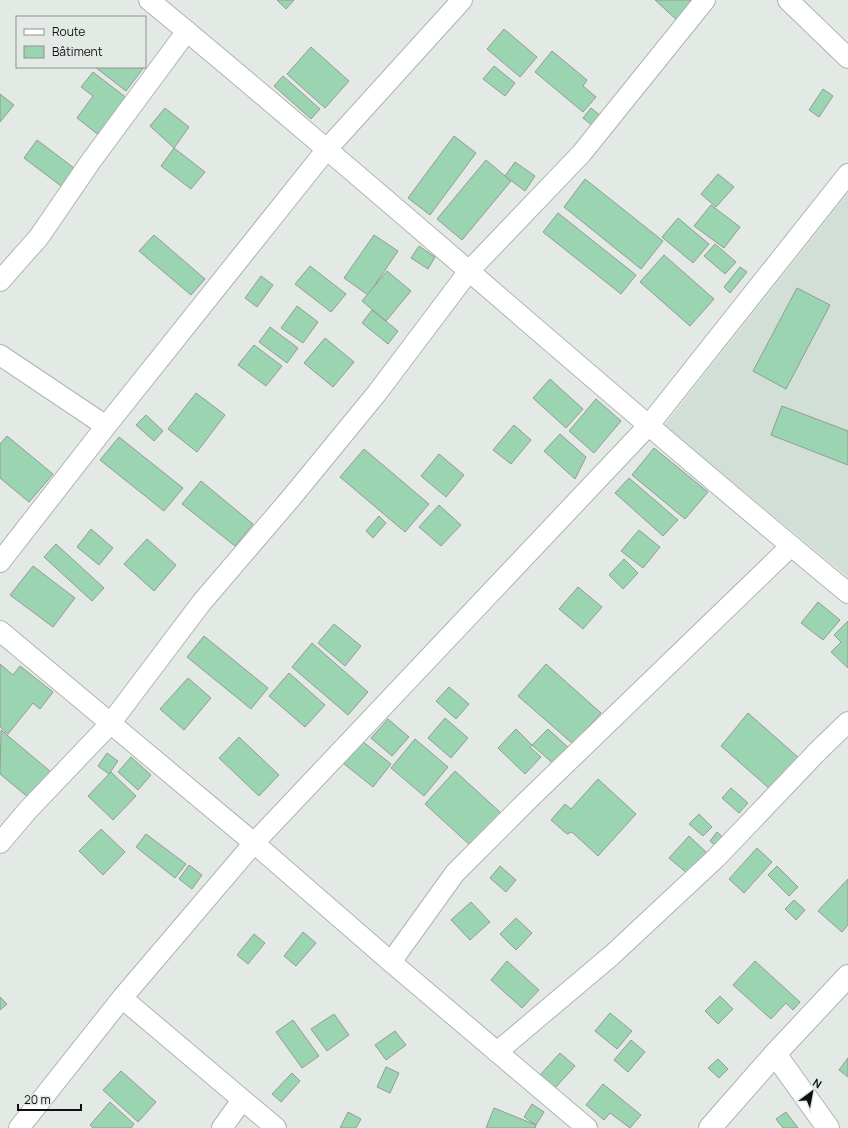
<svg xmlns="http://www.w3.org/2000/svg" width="848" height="1128" font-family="Manrope,sans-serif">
	<rect width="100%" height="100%" fill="#e3e9e5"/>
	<polygon fill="#d2dfd6" points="848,193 848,577 664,426"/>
	<g fill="#9ad4b0" stroke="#959b97">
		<polygon points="277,0 294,0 286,9"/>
		<polygon points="655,0 699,0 679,22"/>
		<polygon points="504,29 537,57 520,77 487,49"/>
		<polygon points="311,47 349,81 325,108 287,74"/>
		<polygon points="552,51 587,80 583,86 596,97 583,112 535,72"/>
		<polygon points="494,66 515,83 505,96 483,79"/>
		<polygon points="95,67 144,67 126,91"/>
		<polygon points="93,72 128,99 100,136 77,118 93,96 81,87"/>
		<polygon points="283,76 320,109 311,119 274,86"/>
		<polygon points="823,89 833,96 819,117 809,110"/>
		<polygon points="0,94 14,105 0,122"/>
		<polygon points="165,108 189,127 174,148 150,126"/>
		<polygon points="591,108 602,117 594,127 583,118"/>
		<polygon points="454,136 476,153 430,215 408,198"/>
		<polygon points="37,140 78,171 65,189 24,158"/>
		<polygon points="174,148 205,172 191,189 161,166"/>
		<polygon points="486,160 511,181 462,240 437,219"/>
		<polygon points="515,162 535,176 525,191 505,176"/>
		<polygon points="718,174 734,187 716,207 701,194"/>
		<polygon points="585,179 663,241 641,269 564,207"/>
		<polygon points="711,205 740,227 724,248 694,226"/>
		<polygon points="558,213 636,275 621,294 543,232"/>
		<polygon points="678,218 709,244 693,263 662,237"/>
		<polygon points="154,235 205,279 191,295 139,251"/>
		<polygon points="374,235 398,251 368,295 344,278"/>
		<polygon points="715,244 736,262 725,274 704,256"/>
		<polygon points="419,246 435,257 428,269 411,258"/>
		<polygon points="664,255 714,299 690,326 640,282"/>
		<polygon points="310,266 346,294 331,312 295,284"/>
		<polygon points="740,267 747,272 730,293 724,287"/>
		<polygon points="387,271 411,291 386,321 362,301"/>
		<polygon points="261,276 273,285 257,307 245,298"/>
		<polygon points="797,288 830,305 786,389 753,371"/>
		<polygon points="297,306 318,322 303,343 281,328"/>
		<polygon points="372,310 398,331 388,344 362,323"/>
		<polygon points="270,327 298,348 287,363 259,342"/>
		<polygon points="325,338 354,362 333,387 304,363"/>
		<polygon points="254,345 282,366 266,386 238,365"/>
		<polygon points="550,379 583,409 566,428 533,398"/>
		<polygon points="196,393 225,415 197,452 168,429"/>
		<polygon points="596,399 621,421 594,453 569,431"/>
		<polygon points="782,406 848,431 848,465 771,435"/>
		<polygon points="146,415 163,431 154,441 136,425"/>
		<polygon points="514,425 531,440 511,464 493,450"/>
		<polygon points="560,434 586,457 575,479 544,451"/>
		<polygon points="7,436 53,474 29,502 0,478 0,444"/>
		<polygon points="119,437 183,488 164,511 100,460"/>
		<polygon points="654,448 708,492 685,519 632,475"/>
		<polygon points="364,449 429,504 405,532 340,477"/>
		<polygon points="439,454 464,475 446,497 421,476"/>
		<polygon points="629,478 678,520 663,536 615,493"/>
		<polygon points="201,481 253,524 235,546 182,504"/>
		<polygon points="439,505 461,525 441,546 419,527"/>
		<polygon points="379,516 386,523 373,538 366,531"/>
		<polygon points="91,529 113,548 99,565 77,547"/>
		<polygon points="639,530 660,547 643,568 621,551"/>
		<polygon points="147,539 176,565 154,591 124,564"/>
		<polygon points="56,544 104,588 92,601 44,557"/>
		<polygon points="624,559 638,573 623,589 609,575"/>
		<polygon points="33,566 75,598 53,627 10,595"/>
		<polygon points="578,587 602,607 583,629 559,609"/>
		<polygon points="818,602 840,620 823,640 801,623"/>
		<polygon points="848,621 848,668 831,652 841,642 834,635"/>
		<polygon points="334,624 361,646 345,666 318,643"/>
		<polygon points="204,636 268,688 251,709 187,657"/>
		<polygon points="312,643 368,692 348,715 292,667"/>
		<polygon points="0,664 13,675 20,666 53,692 40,709 33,703 8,734 0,727"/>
		<polygon points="546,664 601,713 573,744 518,696"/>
		<polygon points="289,673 325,705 305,727 269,696"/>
		<polygon points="188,678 211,698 184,730 160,709"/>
		<polygon points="449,687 469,704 456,719 436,701"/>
		<polygon points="748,713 799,758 771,790 721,746"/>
		<polygon points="445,718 468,738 451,758 428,738"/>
		<polygon points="388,719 409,737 392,756 371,738"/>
		<polygon points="516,729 532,745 530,747 541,757 525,774 498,748"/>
		<polygon points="548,729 571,750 556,766 532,745"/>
		<polygon points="1,730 51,772 29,798 0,774"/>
		<polygon points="239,737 279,775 259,796 219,758"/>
		<polygon points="415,739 448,767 424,796 391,768"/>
		<polygon points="362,741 391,764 373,787 343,763"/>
		<polygon points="107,753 118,761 109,774 98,766"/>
		<polygon points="131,757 151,775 138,790 118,772"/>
		<polygon points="455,771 501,813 471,846 425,804"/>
		<polygon points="111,772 136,796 113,820 88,796"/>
		<polygon points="598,779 636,814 598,856 572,832 567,834 551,820 565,804 571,809"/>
		<polygon points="731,788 748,803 739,813 722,798"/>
		<polygon points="699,814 712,827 703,836 689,824"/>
		<polygon points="101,829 125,852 103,875 79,851"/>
		<polygon points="717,832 727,841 719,849 710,841"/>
		<polygon points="146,834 186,864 175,878 136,847"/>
		<polygon points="689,836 707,853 688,874 669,858"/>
		<polygon points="757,848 772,862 744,893 729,879"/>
		<polygon points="189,865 202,875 192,889 179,879"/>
		<polygon points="500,866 516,880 506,892 490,878"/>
		<polygon points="777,866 798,887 789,896 768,875"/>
		<polygon points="848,879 848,925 842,932 818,911"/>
		<polygon points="794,900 805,910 796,920 785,909"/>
		<polygon points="471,902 490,922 470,940 451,920"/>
		<polygon points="516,918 532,933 516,950 500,934"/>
		<polygon points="303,932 316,943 296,966 284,956"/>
		<polygon points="254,934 265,943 248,964 237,955"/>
		<polygon points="507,961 539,990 522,1008 491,980"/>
		<polygon points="755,961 800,1002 793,1010 786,1003 771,1019 733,985"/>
		<polygon points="720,996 733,1009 718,1024 705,1011"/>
		<polygon points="0,997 7,1004 0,1010"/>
		<polygon points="610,1013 632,1031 617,1049 595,1031"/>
		<polygon points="334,1014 349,1035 327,1051 311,1029"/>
		<polygon points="293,1020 319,1056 302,1068 276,1032"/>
		<polygon points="395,1031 406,1045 386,1060 375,1045"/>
		<polygon points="631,1040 645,1052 628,1072 614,1060"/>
		<polygon points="560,1053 575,1066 555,1088 540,1075"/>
		<polygon points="848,1058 848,1077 839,1070"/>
		<polygon points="718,1059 728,1069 719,1078 708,1068"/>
		<polygon points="386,1067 399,1073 390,1093 377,1087"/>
		<polygon points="121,1071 156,1102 138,1122 103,1090"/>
		<polygon points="292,1073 300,1081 281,1102 272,1094"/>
		<polygon points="603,1084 641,1115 630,1128 610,1113 604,1120 586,1105"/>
		<polygon points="110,1102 134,1124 131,1128 93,1128 90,1125"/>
		<polygon points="532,1104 544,1112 536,1125 524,1117"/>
		<polygon points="494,1108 536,1125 535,1128 486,1128"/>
		<polygon points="348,1112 361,1119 356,1128 340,1128"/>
		<polygon points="786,1112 798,1128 783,1128 776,1119"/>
	</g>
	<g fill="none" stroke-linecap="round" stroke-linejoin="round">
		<g stroke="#aeb4af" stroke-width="22">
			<g id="minor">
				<path d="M149 0C385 194 612 399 848 593"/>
				<polyline points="788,0 848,58"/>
				<polyline points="0,281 39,237 91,161 187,31"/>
				<polyline points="0,355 106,426"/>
				<polyline points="0,562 106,426 327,149 462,0"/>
				<polyline points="0,631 254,843 391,962 587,1128"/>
				<polyline points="0,843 28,810 110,724 202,602 291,498 377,393 469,271 581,154 705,0"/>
				<polyline points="391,962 455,873 527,801 791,546"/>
				<polyline points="122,998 276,1128"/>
				<polyline points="497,1052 612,955 716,858 818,751 848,722"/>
				<polyline points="19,1128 122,998 254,843 649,425 848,174"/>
				<polyline points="222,1128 242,1100"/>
			</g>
		</g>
		<g stroke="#aeb4af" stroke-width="24">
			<g id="tertiary">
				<polyline points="775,1054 828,1128"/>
				<polyline points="710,1128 775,1054 848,976"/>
			</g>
		</g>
		<use href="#minor" stroke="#fff" stroke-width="20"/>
		<use href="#tertiary" stroke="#fff" stroke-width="22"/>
	</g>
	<rect x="16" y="16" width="130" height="52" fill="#e3e9e5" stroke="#8e9390"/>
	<rect x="24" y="29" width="20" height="6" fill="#ffffff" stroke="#8e9390"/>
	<text x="52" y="36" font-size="12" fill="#0f1110">Route</text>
	<rect x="24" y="46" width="20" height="12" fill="#9ad4b0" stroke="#8e9390"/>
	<text x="52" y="56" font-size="12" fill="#0f1110">Bâtiment</text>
	<g transform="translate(812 1092) rotate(32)" stroke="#e3e9e5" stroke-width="3" paint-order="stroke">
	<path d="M0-3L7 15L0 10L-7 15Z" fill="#0f1110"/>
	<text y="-6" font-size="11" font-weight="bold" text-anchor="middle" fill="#0f1110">N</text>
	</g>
	<path d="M18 1104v6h63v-6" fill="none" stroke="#0f1110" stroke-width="2"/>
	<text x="24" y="1104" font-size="12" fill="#0f1110" stroke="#e3e9e5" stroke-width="3" paint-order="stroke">20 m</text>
</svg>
